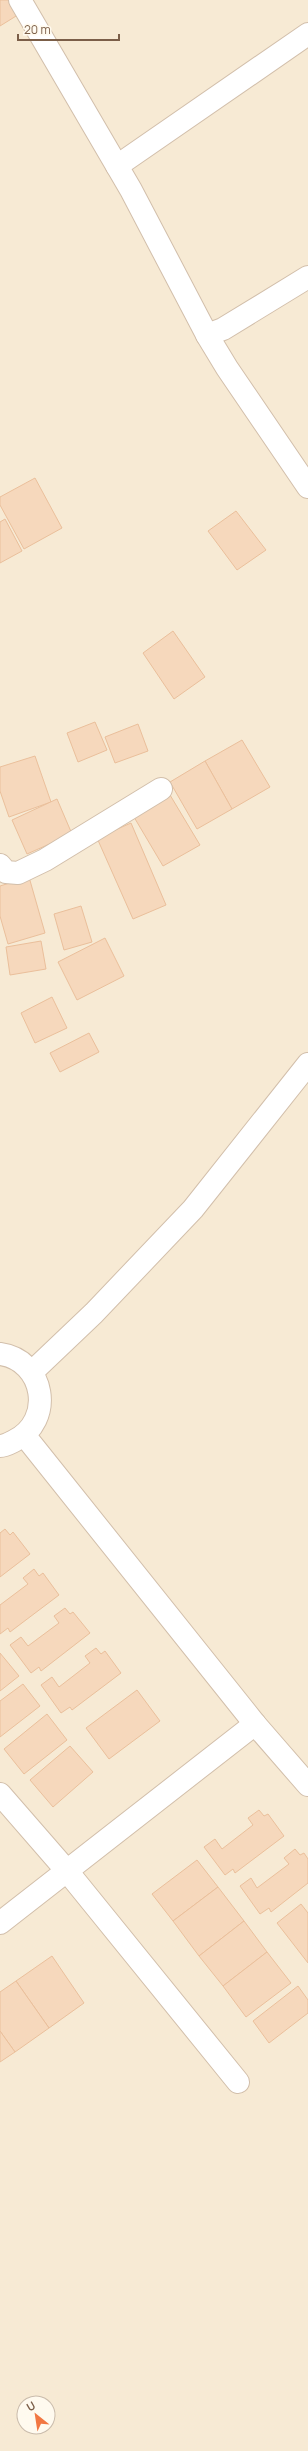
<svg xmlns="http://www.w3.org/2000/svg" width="308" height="2451" font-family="Manrope,sans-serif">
	<rect width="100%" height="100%" fill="#fef7e7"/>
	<path fill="#f7ead4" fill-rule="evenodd" d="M0 0H308V2451H0ZM24 2403H48V2427H24Z"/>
	<g fill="#f6d8bc" stroke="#eabf9b">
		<polygon points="0,0 12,0 21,13 0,26"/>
		<polygon points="35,478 62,528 24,549 0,505 0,497"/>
		<polygon points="236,511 266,550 237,570 208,531"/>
		<polygon points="5,519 22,551 0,563 0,522"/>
		<polygon points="173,631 205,677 174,699 143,653"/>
		<polygon points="95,722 107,750 78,762 67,733"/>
		<polygon points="138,724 148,751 115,763 105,737"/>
		<polygon points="242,740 270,787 232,809 205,761"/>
		<polygon points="35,756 51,802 9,817 0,791 0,767"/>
		<polygon points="205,761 232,809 197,829 170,782"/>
		<polygon points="167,790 200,845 163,866 131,812"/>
		<polygon points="57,799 72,834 27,854 12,820"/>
		<polygon points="131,823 166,905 133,919 97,838"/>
		<polygon points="29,877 45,933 8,944 0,916 0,886"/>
		<polygon points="81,906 92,942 64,950 54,914"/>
		<polygon points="105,938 124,976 77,1000 58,962"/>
		<polygon points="41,941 46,969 10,975 6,947"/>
		<polygon points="52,997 67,1028 35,1043 21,1013"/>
		<polygon points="89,1033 99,1052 60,1072 50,1053"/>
		<polygon points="5,1529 10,1535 13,1532 30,1554 0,1577 0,1533"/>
		<polygon points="34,1569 39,1576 43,1573 59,1595 10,1632 8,1628 0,1634 0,1605 28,1584 23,1578"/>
		<polygon points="65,1608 70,1614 73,1612 90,1633 41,1671 39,1667 31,1673 10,1645 21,1637 28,1646 59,1623 54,1616"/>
		<polygon points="96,1648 101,1654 105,1651 121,1673 72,1710 70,1707 61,1713 41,1685 52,1677 59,1687 90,1663 85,1656"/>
		<polygon points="0,1653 19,1676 0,1691"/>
		<polygon points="23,1684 40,1706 0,1737 0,1701"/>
		<polygon points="137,1690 160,1721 109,1759 86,1728"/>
		<polygon points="47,1714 67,1740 24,1774 4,1749"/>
		<polygon points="70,1746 93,1772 53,1807 30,1780"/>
		<polygon points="259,1810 264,1816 268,1814 284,1836 235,1873 233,1869 225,1875 204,1847 215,1839 222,1849 253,1825 248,1818"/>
		<polygon points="295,1849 300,1855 304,1853 308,1859 308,1883 271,1912 269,1908 260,1914 240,1886 251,1878 257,1888 289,1864 284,1858"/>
		<polygon points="197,1860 218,1887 173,1921 152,1894"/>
		<polygon points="218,1887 244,1921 199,1956 173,1921"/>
		<polygon points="301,1904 308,1913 308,1963 277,1923"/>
		<polygon points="244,1921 267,1952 223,1986 199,1956"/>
		<polygon points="267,1952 291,1983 246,2017 223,1986"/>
		<polygon points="52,1956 84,2003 49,2028 16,1981"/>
		<polygon points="16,1981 49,2028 15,2052 0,2031 0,1992"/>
		<polygon points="298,1986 308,2000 308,2013 269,2043 253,2021"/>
		<polygon points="0,2031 15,2052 0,2062"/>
	</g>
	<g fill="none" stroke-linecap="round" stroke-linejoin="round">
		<g stroke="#d2bfab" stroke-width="24">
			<g id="minor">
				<polyline points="20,0 131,190 207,335"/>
				<polyline points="117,166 308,34"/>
				<polyline points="308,277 223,329 207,335 227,368 308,487"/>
				<polyline points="0,865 6,872 18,873 45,860 161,789"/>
				<path d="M0 1354C45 1360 55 1421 14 1441 10 1443 5 1446 0 1446"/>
				<polyline points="32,1372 94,1313 193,1209 308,1064"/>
				<polyline points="25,1436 255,1724 308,1785"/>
				<polyline points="0,1794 67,1871 238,2082"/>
				<polyline points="0,1923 255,1724"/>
			</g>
		</g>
		<use href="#minor" stroke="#fff" stroke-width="22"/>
	</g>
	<g transform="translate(36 2415) rotate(330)"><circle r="19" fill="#fffaef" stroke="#cabcac"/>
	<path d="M0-3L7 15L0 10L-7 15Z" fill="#f27742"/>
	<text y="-6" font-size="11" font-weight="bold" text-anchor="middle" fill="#7b5e48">U</text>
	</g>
	<path d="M18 34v6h101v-6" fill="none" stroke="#7b5e48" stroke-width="2"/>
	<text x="24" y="34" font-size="12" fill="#7b5e48" stroke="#fffaef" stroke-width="3" paint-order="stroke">20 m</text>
</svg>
